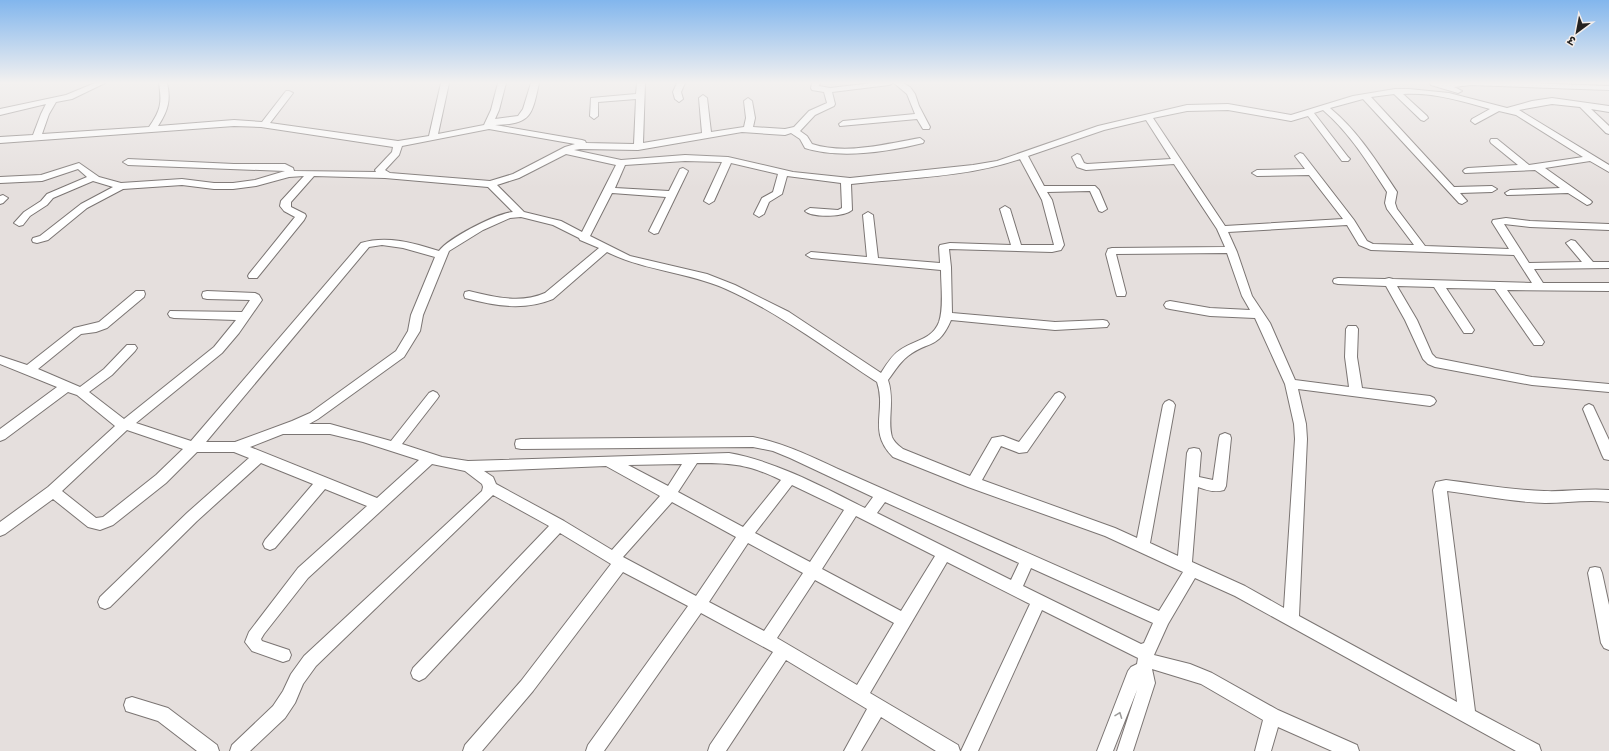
<svg xmlns="http://www.w3.org/2000/svg" width="1609" height="751" font-family="Poppins,'Noto Sans Devanagari',sans-serif">
	<rect width="100%" height="100%" fill="#e5dfdd"/>
	<g fill="none" stroke-linecap="round" stroke-linejoin="round">
		<g stroke="#7b7573" stroke-width="2">
			<g id="minor">
				<path d="M95 83H105L72 99 56 102 49 114 42 134 149 127C161 110 162 103 159 83H167C171 100 168 111 158 126L234 120 262 122 286 91H289L293 93 270 123 398 141 429 136 441 83H449L438 134 484 125 491 110 498 83H506L499 110 495 119 518 116 523 109 531 83H539C532 116 531 124 495 125L582 140 585 141 586 143 634 144 636 99 598 102V116L594 119 590 116 591 98 636 94 637 83H645L643 143 702 133 699 98 703 95 707 98 711 132 744 127 746 118 744 101 748 98 752 101 755 118 753 127 785 129 794 127 809 111 827 103 824 92 812 90 811 88 812 83H820L819 86 830 88 872 83H893L889 85 832 92 835 104 834 106 815 115 800 131 807 136 812 144C846 155 885 144 920 138L924 141 923 143C888 152 839 159 805 148L800 139 791 133 785 135 742 132 638 150 580 149 574 150 621 160 685 155 728 157 793 172 850 178 973 165 997 161 1098 126 1187 105 1228 104 1291 115 1353 96 1395 89H1409L1449 93 1507 108 1532 101 1552 98 1609 106V112L1591 109 1609 126V134L1606 133 1580 107 1552 104 1519 110 1609 165V172L1590 161 1545 168 1590 200 1592 202 1590 204 1587 205 1568 193 1507 195 1505 193 1510 190 1560 188 1535 170 1465 173 1463 171 1465 169 1468 168 1518 165 1491 143 1490 141 1491 139H1497L1529 165 1583 157 1516 115 1499 111 1475 124 1471 121 1472 119 1490 109C1461 101 1433 92 1403 94L1427 116 1428 118 1424 121 1421 120 1394 94 1371 97 1454 187 1492 186 1497 189 1492 192 1460 193 1467 201 1462 204 1459 203 1363 99 1330 108C1358 131 1377 162 1397 192L1395 203 1397 209 1425 246 1509 249 1492 222 1493 220 1506 218 1530 221 1609 224V230L1530 227 1504 224 1529 263 1582 262 1566 243 1571 240 1575 241 1593 262H1609V268L1534 269 1543 283H1609V291L1507 290 1542 339 1544 342 1542 345H1534L1495 289 1446 288 1474 330 1472 333H1464L1434 287 1397 286 1417 320 1432 354 1436 358 1532 377 1609 384V392L1532 385 1435 367 1428 364 1423 359 1405 320 1386 286 1338 284 1334 283 1333 281 1334 279 1338 278 1385 279 1389 278 1393 279 1532 283 1514 255 1371 250 1359 245 1347 225 1228 232 1237 252 1252 296 1270 323 1295 380 1349 387 1345 357 1346 329 1348 326H1356L1358 329 1357 357 1362 388 1430 396 1434 398 1436 401 1434 404 1430 406 1298 389 1306 424 1307 439 1299 616 1457 702 1433 490 1436 482 1446 480C1479 484 1511 490 1544 491 1566 492 1587 488 1609 490V502C1587 499 1566 503 1545 503 1512 502 1479 495 1447 491L1475 711 1539 745 1541 751H1516L1235 596 1195 578 1168 624 1154 655 1190 664 1212 673 1278 710 1357 745 1359 751H1332L1278 727 1271 751H1255L1263 720 1201 684 1152 669 1155 683 1133 751H1117L1137 690 1113 751H1097L1128 671 1131 667 1137 664 1138 658 1042 610 978 751H961L1030 604 947 562 870 693 958 745 960 751H936L881 717 861 751H844L867 709 786 660 726 751H708L710 745 773 652 701 613 604 751H586L588 745 688 606 623 572 533 691 482 751H463L465 745 521 681 611 564 560 533 425 678 419 681 413 678 411 673 413 668 549 526 493 495 316 666 303 684 295 703 285 718 250 751H230L232 745 273 706 283 691 291 674 304 656 482 491 483 487 482 484 465 471 432 464 308 578 264 634 261 639 262 641 289 650 291 655 289 660 283 662 252 651 245 642 249 632 298 568 367 506 325 489 275 548 270 550 265 548 263 544 265 540 313 484 261 463 197 521 110 607 105 609 100 607 98 602 100 597 187 513 249 458 234 452H197L166 483 113 525 100 530 88 527 53 499 5 534 0 536V522L48 487 115 426 77 395 68 392 5 439 0 441V429L57 387 0 364V356L27 365 74 328 99 322 136 291H144L145 294 144 297 107 328 96 332 81 334 38 369 80 387 104 369 127 345H135L137 348 135 351 112 375 89 392 124 419 214 347 236 320 174 318 170 317 168 314 170 311 242 312 250 300 207 299 203 298 202 295 203 292 207 291 255 293 259 295 262 300 239 333 222 353 136 423 191 441 361 243C387 235 414 243 439 251 448 238 497 213 513 212L488 187 385 178 314 176 291 202V207L305 214 306 216 304 220 257 278H249L248 276 249 274 295 217 284 211 280 206 281 201 304 176 289 177 256 186 233 189H214L182 185 123 189 87 208 48 240 37 243 33 242 32 240 33 238 40 236 81 204 113 187 93 181 53 198 47 205 30 216 23 225 19 226 14 223 24 212 41 201 47 194 87 177 78 169 42 181 0 183V177L41 175 79 163 99 177 121 183 182 179 214 183H233L255 180 285 171 128 165 123 162 128 159 234 164H285L293 168 294 171 376 172 375 170 392 152 393 147 261 127 234 126 0 143V137L33 135 41 114 46 104 0 115V109L66 95ZM1228 110 1291 121 1308 116 1342 161H1348L1350 159 1348 157 1314 113 1323 110C1350 133 1368 163 1387 192L1385 203 1387 209 1414 245 1373 244 1367 241 1354 220 1303 154 1300 153 1295 156 1305 169 1257 170 1252 173 1257 176 1309 175 1343 219 1225 226 1153 118 1187 111ZM1146 120 1171 159 1087 164 1084 163 1080 155 1077 154 1072 157 1077 167 1086 170 1174 164 1217 229 1225 247 1112 248 1108 249 1106 254 1116 293 1117 296H1125L1126 293 1116 254 1227 253 1242 296 1250 310 1210 308 1170 301 1166 302 1164 305 1166 308 1170 309 1210 316 1255 318 1285 384 1294 424 1295 439 1284 608 1245 586 1192 562 1198 487C1206 490 1215 493 1224 490L1226 486 1231 438 1230 435 1225 433 1220 435 1219 438 1213 480 1199 477 1201 453 1199 449 1194 448 1189 449 1187 453 1178 556 1150 543 1175 405 1173 402 1169 400 1165 402 1163 405 1137 538 1115 528 982 480 1001 446 1019 453 1027 452 1063 400 1065 397 1063 394 1059 392 1055 394 1019 442 1003 436 992 438 970 476 903 449C899 446 894 442 892 437 887 420 895 401 888 380 894 372 900 362 908 356 929 340 938 350 951 320L1055 330 1107 327 1109 324 1107 321 1103 320 1055 322 952 313 951 267 949 249 1052 252 1061 250 1064 245 1052 200 1047 192 1090 191 1099 211 1102 212 1107 209 1099 190 1095 186H1044L1028 156 1104 130ZM489 129 575 144 565 147 513 174 490 181 390 173 385 170 399 155 402 146ZM566 154 616 165 582 232 561 221 524 212 497 185 519 178ZM1020 159 1042 200 1054 245H1021L1010 209 1005 206 1000 209 1011 245 950 243 940 245 939 247 940 263 878 258 873 215 868 212 863 215 867 257 811 252 806 255 811 258 941 270C941 285 944 308 939 322 932 340 914 340 900 350 892 355 886 365 881 373L789 312 735 285 707 274 630 256 590 236 612 193 666 197 649 231 654 234 658 233 688 171 683 168 680 169 669 191 615 188 625 165 685 161 722 162 704 201 709 204 714 201 731 163 778 174 773 192 762 198 754 214 759 217 764 214 769 202 782 194 787 176 841 183 842 208 838 210 810 208 805 211C812 218 845 217 852 210L851 184C906 178 968 177 1020 159ZM521 217 553 225 579 238 580 240 599 248 545 293C520 304 495 297 469 291L465 292 464 295 465 298C495 306 524 311 553 299L607 252C645 271 688 272 726 289 780 313 828 350 877 382 887 412 867 431 893 457L968 487 1105 536 1183 572 1159 611 838 469C810 456 783 443 753 437L521 439 516 440 515 444 516 448 521 449 753 447 773 451 790 458 873 497 865 508C823 487 775 461 729 453L468 461 442 457 402 444 437 399 439 396 437 393 433 391 429 393 391 441 330 424H309L318 419 404 357 420 331 423 315 449 251 483 230 510 218ZM382 245 403 248 435 257 411 315 408 331 396 351 310 413 292 421 235 442H206L369 247ZM127 430 183 449 156 475 103 517 96 518 62 491ZM283 434H330L363 442 419 460 377 498 250 447ZM697 463C732 463 748 464 781 480L743 527 678 492ZM682 464 668 486 628 465ZM606 466 660 496 612 550 564 521 496 484 493 477 484 471ZM792 485 844 510 810 562 755 533ZM672 502 736 537 696 596 623 557ZM885 502 1019 563 1011 580 877 513ZM856 516 935 556 901 611 822 569ZM748 543 803 573 764 631 709 602ZM1031 568 1153 623 1144 643 1141 644 1023 586ZM815 580 894 623 857 685 777 638Z"/>
				<polygon points="677,83 685,83 681,92 683,99 679,102 675,99 673,92"/>
				<polygon points="894,83 903,83 910,87 915,94 919,106 930,127 929,129 923,129 917,119 840,126 839,124 843,121 915,114 907,94"/>
				<polygon points="1430,83 1528,83 1609,86 1609,90 1471,85 1454,87 1462,91 1458,93 1431,85"/>
				<polygon points="3,195 8,198 3,203 0,204 0,196"/>
				<polygon points="1589,404 1593,406 1609,440 1609,460 1604,459 1602,455 1583,409 1585,406"/>
				<polygon points="1595,567 1600,568 1602,573 1609,605 1609,650 1604,648 1601,643 1588,573 1590,568"/>
				<polygon points="132,697 168,708 217,745 219,751 197,751 158,721 126,711 124,705 126,699"/>
			</g>
		</g>
		<use href="#minor" fill="#fff" fill-rule="evenodd"/>
	</g>
	<defs><path id="oneway-chevron" d="M-2-3.5L2.5 0L-2 3.5" fill="none" stroke-width="1.6" stroke-linecap="round" stroke-linejoin="round"/></defs>
	<use stroke="#9c9c9b" href="#oneway-chevron" transform="translate(1119 715) rotate(-69)"/>
	<linearGradient id="sky" x2="0" y2="1"><stop stop-color="#82b6ed"/><stop offset="0.44" stop-color="#f3f1f0"/><stop offset="1" stop-color="#f3f1f0" stop-opacity="0"/></linearGradient>
	<rect width="1609" height="188" fill="url(#sky)"/>
	<g transform="translate(1577 32) rotate(212)" stroke="#f3edea" stroke-width="3" paint-order="stroke">
	<path d="M0-3L7 15L0 10L-7 15Z" fill="#242221"/>
	<text y="-6" font-size="11" font-weight="bold" text-anchor="middle" fill="#242221">उ</text>
	</g>
</svg>
